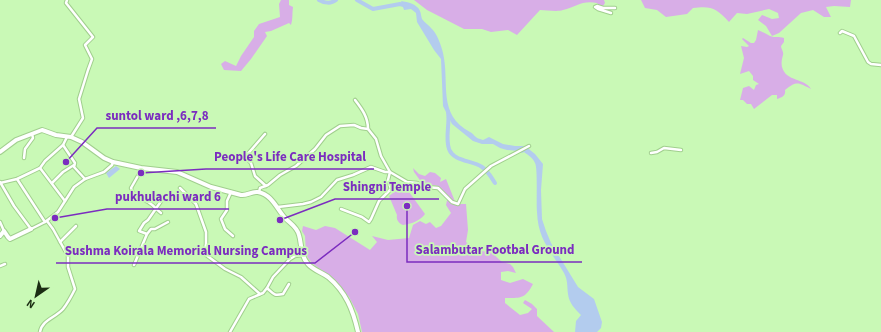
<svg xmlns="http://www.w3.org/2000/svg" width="881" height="332" font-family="'Source Sans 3',sans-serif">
	<rect width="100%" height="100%" fill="#c9f9b6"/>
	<g fill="#d8aee7">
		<path d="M281 0H289V5L293 7C292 13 293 19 291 25L289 23 271 31 265 32 267 36 251 59 241 71 224 70 221 64 225 61 236 66 241 56 254 37V31L259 24 280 17 279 4Z"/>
		<path d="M414 0H604L605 3 603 6 598 4 597 3C582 0 576 7 563 10 557 12 547 10 540 10L517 35 508 30 491 32 482 29H464L427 10Z"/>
		<path d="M641 0H851L850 7 834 6 826 7 831 17H824L813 10 801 13 779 33 772 36 766 26 758 20 762 15 772 19 779 18 778 13 769 9 747 14 737 13 729 22C716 8 712 6 693 8L687 14 666 17 657 10 645 8Z"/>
		<path d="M758 30C763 32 766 34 770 36 775 38 779 36 784 38V42L781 46C781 49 784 52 783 55 782 59 781 62 782 67 786 82 805 78 811 89 799 83 797 80 785 90 786 96 782 97 777 99V95H772L754 109 751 104H747L743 100H740L743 88 749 86 754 90 756 85 759 84 753 80V76L749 71 740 74 744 58 741 46 747 47 749 46 742 39 743 38 751 43H754L756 40Z"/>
		<path d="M413 168 419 174 425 176 430 172 435 173 441 178 440 182 446 179 456 204H466L468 230 466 242 477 250 492 253 502 262 510 264 513 267 516 273 508 271 501 272V280L510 283 523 279 533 284C525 299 521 298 505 298V303L520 315 528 313 532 309 523 303 525 300 532 304 537 309V316L554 332H362L358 314 349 297 331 277 313 264 308 258 306 254 305 236 302 231 303 226 316 230 325 226 335 228 370 250 377 242 372 236 388 240 409 238 413 225 420 221 426 224 430 222 436 228 441 226 451 213 446 205 448 196 438 186 422 183 414 172Z"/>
		<path d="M404 185 425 214C420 221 411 224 403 225 398 223 396 219 397 215L389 196Z"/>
	</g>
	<g fill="#b3ccee">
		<path d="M401 1C408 2 417 4 420 11 421 13 421 16 422 19 425 23 429 25 431 28 437 33 441 45 443 53 450 84 437 114 470 132 474 134 475 138 480 139L483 140 489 137 503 144 515 146H525L535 154 543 164 541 190 542 219 546 231 551 243 578 287 594 299 602 322 601 328 597 332H575L576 321 581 315C575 309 569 303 568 294 567 287 568 280 564 273 551 251 538 240 537 212 536 203 538 168 535 163 533 158 528 155 524 152L522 153 518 151 507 150 500 148 493 144H482L473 141 452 124 443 106 441 59 434 50 417 22 416 13 411 9 404 10Z"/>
		<polygon points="116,166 120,169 109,178 106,173"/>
	</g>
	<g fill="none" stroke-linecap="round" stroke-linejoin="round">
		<g stroke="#b3ccee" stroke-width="4">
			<path d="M319 0C324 3 331 4 336 0"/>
			<polyline points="357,0 373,9 400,4 407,6"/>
			<path d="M448 112C450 124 445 137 449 149 454 162 472 160 482 167 488 171 491 177 495 183"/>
		</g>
		<g stroke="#a1cf8e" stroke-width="4.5">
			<g id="street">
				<polyline points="67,0 66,3 93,37 85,45 92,59 88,70 79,99 83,118 71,137"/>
				<polyline points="611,13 598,9 595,7 597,6 603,8 615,8"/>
				<polyline points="840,33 842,31 854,36 868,62 871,64 881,65"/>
				<path d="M355 100C362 109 368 117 368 129"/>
				<polyline points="265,134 245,157 251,163 255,176 266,186"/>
				<polyline points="63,145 75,163 74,167 85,179"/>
				<polyline points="651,153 657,152 664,148 681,150"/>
				<polyline points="24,158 25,149 33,138 32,134"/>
				<polyline points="40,168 65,201"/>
				<path d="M141 168 139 174 131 188C133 198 144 198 151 204 154 206 157 210 161 213"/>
				<polyline points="17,179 45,222"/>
				<polyline points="0,182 14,206 31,229 45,222 58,212 74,187 85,179 104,172 112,165 113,162"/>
				<polyline points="0,183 17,179 40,168 45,161 63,145 67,137"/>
				<polyline points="52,183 63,172 74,165"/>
				<polyline points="180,188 196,204 206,232 206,244 205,250 206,255 225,269 241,277 260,294"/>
				<polyline points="231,192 227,201 227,210 221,219 225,229 233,236"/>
				<polyline points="259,192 260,188 268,185 280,175 296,166 315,149 326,135 340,126 354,125 361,128 368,129 376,139 381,156 390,172 388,180 391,189 379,201 371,219 369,222 362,217 341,209"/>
				<polyline points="164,197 148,220 144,223 139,231 147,234 151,229 155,229 168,222"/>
				<polyline points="278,207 303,204 311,202 321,197 337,180 353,175 371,167 385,172 390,172 407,182 417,183 426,187 438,188 452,202 458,204 465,189 491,166 529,146"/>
				<polyline points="0,222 4,231"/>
				<polyline points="60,242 76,226"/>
				<polyline points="134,265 147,234"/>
				<polyline points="0,266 5,264"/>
				<path d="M267 288C274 294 273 296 283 294L289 284"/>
				<path d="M40 332C42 320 55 318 63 309 67 304 72 295 75 289L68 267V256L53 229 47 221"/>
				<polyline points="230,332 249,299 263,293 267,288 273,277 290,259 295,256 302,255"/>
			</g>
		</g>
		<g stroke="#a1cf8e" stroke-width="6">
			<g id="secondary">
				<path d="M0 152 16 140 42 130 45 131 56 135 71 137 82 142 104 158 113 162 141 168 177 172 211 187 241 195C247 196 252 191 258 192 273 195 277 210 286 219 291 224 297 227 299 235 302 245 300 255 308 264 313 270 321 272 328 277 346 292 353 310 358 332"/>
				<polyline points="0,236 4,231 8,237 10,239 31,229"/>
			</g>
		</g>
		<use href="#street" stroke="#fff" stroke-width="2.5"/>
		<use href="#secondary" stroke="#fff" stroke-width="4"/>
	</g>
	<path fill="none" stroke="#7b2cbf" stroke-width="1.5" d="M66 162L97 128H216M141 173L206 169H374M280 220L335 199H439M55 218L107 209H229M407 206L407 262H582M355 232L315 263H56"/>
	<g fill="#7b2cbf" stroke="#c9f9b6" stroke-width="1.5">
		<circle cx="66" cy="162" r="4"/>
		<circle cx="141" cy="173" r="4"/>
		<circle cx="280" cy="220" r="4"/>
		<circle cx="55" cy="218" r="4"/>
		<circle cx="407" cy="206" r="4"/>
		<circle cx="355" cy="232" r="4"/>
	</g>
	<g font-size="13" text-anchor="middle" font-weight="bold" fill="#7b2cbf" stroke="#c9f9b6" stroke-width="3.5" stroke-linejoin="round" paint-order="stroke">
		<text x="157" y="120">suntol ward ,6,7,8</text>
		<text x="290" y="161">People's Life Care Hospital</text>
		<text x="387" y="191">Shingni Temple</text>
		<text x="168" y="201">pukhulachi ward 6</text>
		<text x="495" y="254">Salambutar Footbal Ground</text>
		<text x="186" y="255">Sushma Koirala Memorial Nursing Campus</text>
	</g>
	<g transform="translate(36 296) rotate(214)" stroke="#c9f9b6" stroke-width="3" paint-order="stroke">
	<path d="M0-3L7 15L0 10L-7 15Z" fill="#1b2d13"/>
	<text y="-6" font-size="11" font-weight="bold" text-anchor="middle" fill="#1b2d13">N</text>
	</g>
</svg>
